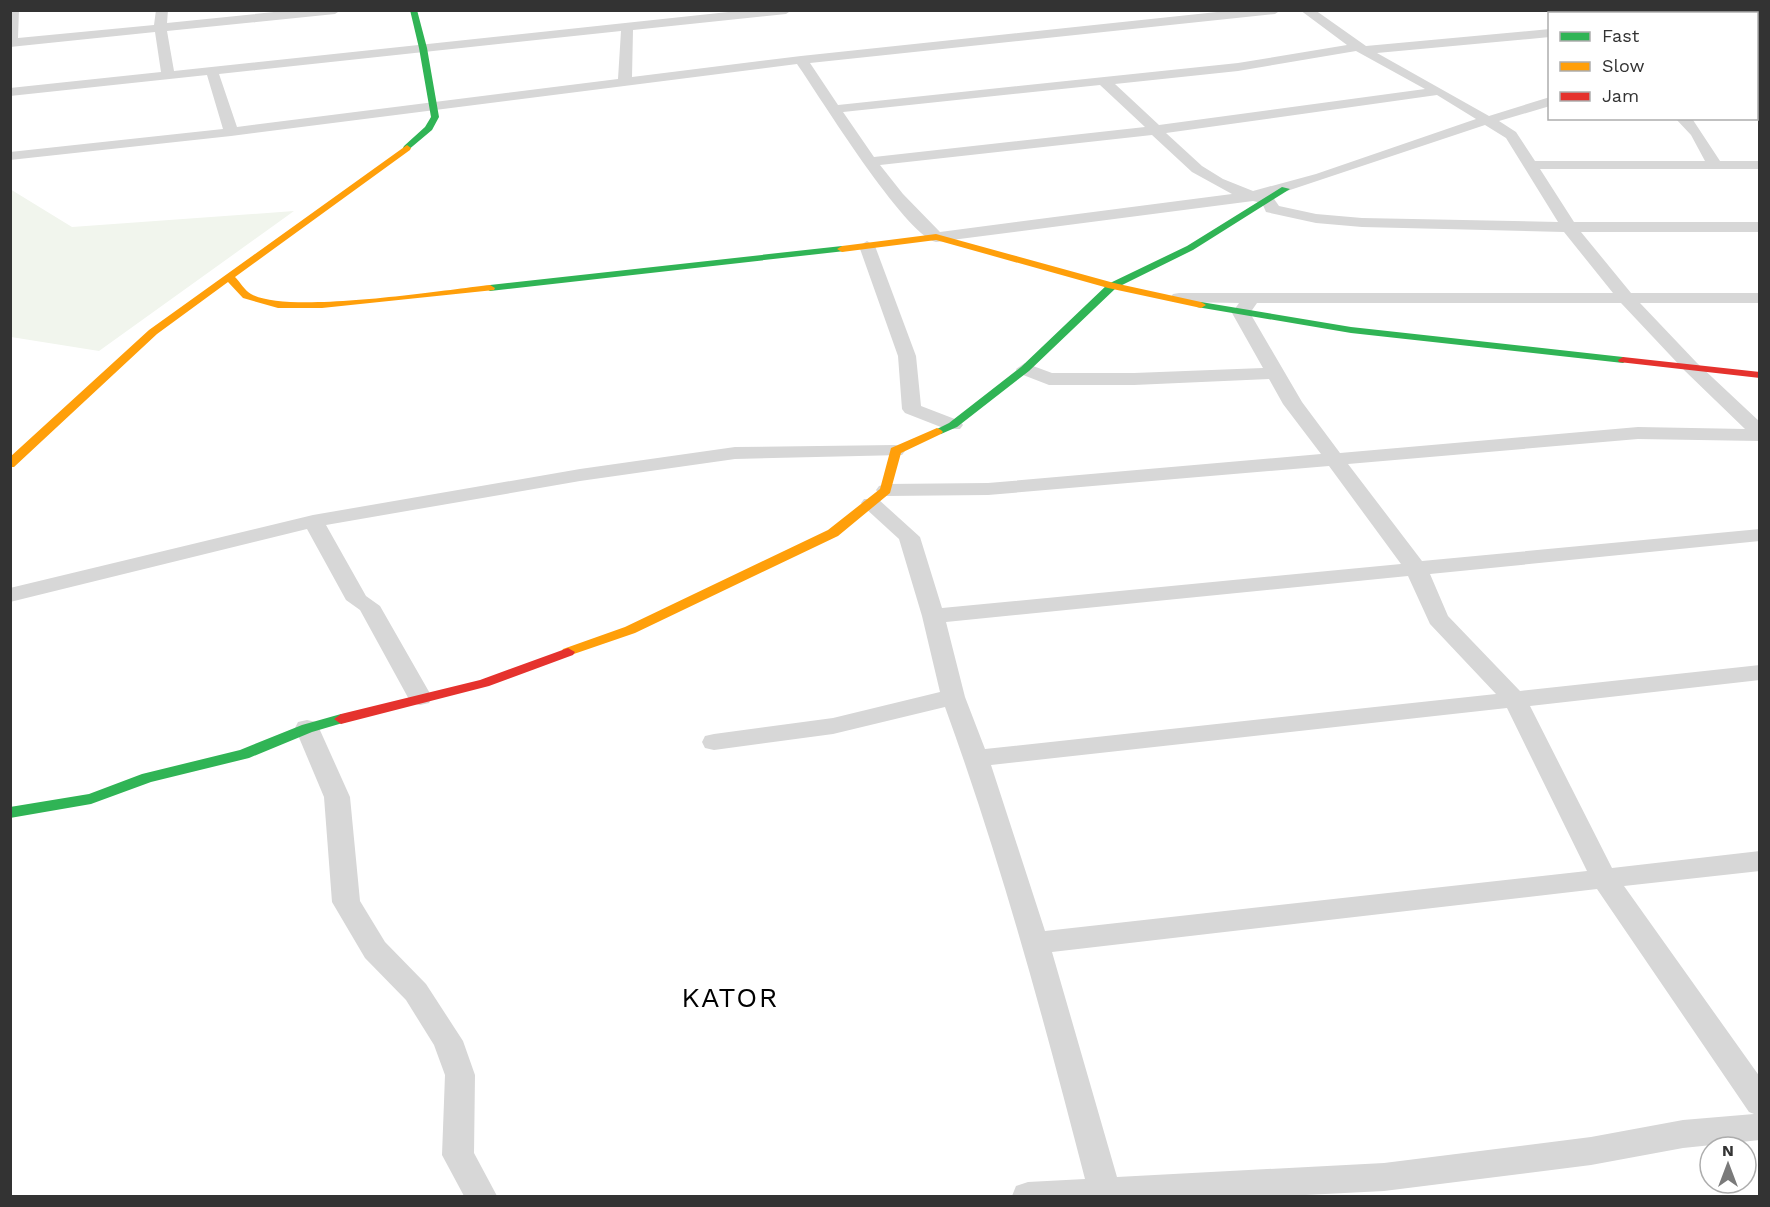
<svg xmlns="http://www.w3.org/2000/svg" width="1770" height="1207" font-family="'Work Sans',sans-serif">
	<rect width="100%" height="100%" fill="#fff"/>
	<polygon fill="#f1f5ed" points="10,189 72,227 294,211 99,351 11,337"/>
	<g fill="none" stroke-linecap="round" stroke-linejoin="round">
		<g fill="#d7d7d7" fill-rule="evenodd">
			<path d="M10 10H19L18 38 154 25 156 10H168L167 23 294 10H341L335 14 167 31 174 71 747 10H792L786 14 633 30 632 77 801 56 1236 10H1281L1275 14 810 63 838 105 1238 63 1347 45 1300 10H1315L1366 46 1550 29V37L1377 53 1489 116 1550 97V106L1499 121 1516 132 1535 161H1705L1691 135 1675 118 1693 120 1720 161H1760V169H1540L1574 222H1760V232H1581L1631 293H1760V303H1640L1697 363 1760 422V441L1638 439 1348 464 1422 561 1760 529V541L1430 574 1448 616 1520 691 1760 665V680L1530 706 1612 868 1760 851V871L1624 886 1760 1077V1140L1683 1148 1591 1165 1384 1191 1286 1196H1012L1016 1186 1028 1182 1085 1179C1044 1020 1001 861 945 707L833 734 714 750 705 748 702 742 705 736 714 734 833 718 940 692 922 616 899 539 864 507 861 503 864 499H878L920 537 942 608 1401 564 1329 466 988 495 886 496 879 494 876 490 879 486 886 484 988 483 1321 454 1283 404 1269 379 1134 385H1049L1018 373 1016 369 1025 363 1052 373H1134L1263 368 1232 313 1239 303 1173 302 1170 298 1173 294 1179 293H1613L1564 232 1362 227 1316 223 1266 212 1262 203 1253 201 936 242C904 234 820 97 797 64L231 136 10 160V152L223 129 207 75 10 96V88L161 72 155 32 10 47ZM621 31 618 79 237 127 219 74ZM1356 51 1425 89 1159 125 1115 84 1238 71ZM1100 85 1145 127 874 157 843 112ZM1437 95 1476 119 1316 174 1253 191 1223 179 1202 166 1166 133ZM1485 125 1506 138 1558 222 1362 218 1316 214 1279 206 1272 196ZM1152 135 1192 172 1232 194 940 232 903 194 880 165ZM1257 303H1621L1685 371 1745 429 1638 427 1340 453 1302 402 1250 313ZM1408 576 1430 624 1496 694 985 749 965 697 946 622ZM1507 708 1587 871 1045 931 991 765ZM1597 889 1749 1112 1754 1114 1683 1120 1591 1137 1384 1163 1117 1177 1052 952Z"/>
			<polygon points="1556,10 1569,10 1572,14 1559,14"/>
			<polygon points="1738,10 1754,10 1757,14 1741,14"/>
			<rect x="1756" y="54" width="4" height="8"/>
			<polygon points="867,241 875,246 916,356 921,406 960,421 963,425 960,429 946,429 905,413 902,409 898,356 859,246"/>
			<polygon points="895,445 902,447 905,451 902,455 735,459 580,481 326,525 366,596 380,606 432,697 429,703 420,705 411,703 360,610 346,600 307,529 10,602 10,588 313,515 580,469 735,447"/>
			<polygon points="307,720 316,722 319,728 350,797 360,901 385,942 426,984 463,1041 475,1075 474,1153 497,1196 464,1196 442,1155 445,1075 434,1045 406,1000 365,958 332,902 324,797 295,728 298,722"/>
		</g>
		<g fill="#30b455" fill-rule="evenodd">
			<polygon points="410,10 417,10 427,48 439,117 432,130 407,151 403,148 404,146 425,127 431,117 419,48"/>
			<polygon points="1282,187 1290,189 1193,250 1116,288 1029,371 957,427 941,434 933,434 931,432 949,423 1021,367 1108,284 1187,246"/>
			<polygon points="842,246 845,247 845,251 490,291 485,288 490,285"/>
			<polygon points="1201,302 1351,327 1623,357 1628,360 1623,363 1351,333 1197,307 1197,303"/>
			<polygon points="341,714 348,719 346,722 312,732 249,758 151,782 91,804 10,818 10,807 89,794 142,774 240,750 302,725"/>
		</g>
		<g fill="#ff9f0a" fill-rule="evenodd">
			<path d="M407 145 411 148 410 150 235 277C240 282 245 291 251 294 287 315 443 290 490 285L495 288 494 290 322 308H278L243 298 228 282 157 334 14 467H10V457L149 330Z"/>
			<polygon points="936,234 1114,283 1201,302 1206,305 1201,308 1108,288 936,240 842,252 837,249 842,246"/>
			<polygon points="937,428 941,430 943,432 941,434 901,453 890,493 838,536 635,633 568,656 561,652 563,649 625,627 828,530 880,489 891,448"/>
		</g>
		<g fill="#e5322d" fill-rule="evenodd">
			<polygon points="1623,357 1760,372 1760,378 1619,362 1618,360"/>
			<polygon points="568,648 575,652 573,655 489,686 341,724 334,719 341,714 480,680"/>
		</g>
	</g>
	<g text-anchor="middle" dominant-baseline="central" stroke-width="6" stroke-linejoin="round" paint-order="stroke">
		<g font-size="28" letter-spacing="1.5" fill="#000" stroke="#fff">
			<text x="730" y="997">KATOR</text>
		</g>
	</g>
	<rect width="1770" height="1207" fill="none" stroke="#333333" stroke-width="24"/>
	<rect x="1548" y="12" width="210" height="108" fill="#ffffff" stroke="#adadad" stroke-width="1.5"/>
	<rect x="1560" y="32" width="30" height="9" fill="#30b455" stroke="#adadad" stroke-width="1.5"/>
	<text x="1602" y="42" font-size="18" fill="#333333">Fast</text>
	<rect x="1560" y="62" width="30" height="9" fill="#ff9f0a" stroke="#adadad" stroke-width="1.5"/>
	<text x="1602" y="72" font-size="18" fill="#333333">Slow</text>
	<rect x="1560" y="92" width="30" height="9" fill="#e5322d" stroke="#adadad" stroke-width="1.5"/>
	<text x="1602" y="102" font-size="18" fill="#333333">Jam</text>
	<g transform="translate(1728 1165)"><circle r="28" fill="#ffffff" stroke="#adadad" stroke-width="1.5"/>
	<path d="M0-4.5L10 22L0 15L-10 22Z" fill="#7a7a7a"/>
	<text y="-9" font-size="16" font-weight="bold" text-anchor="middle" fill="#333333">N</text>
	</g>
</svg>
